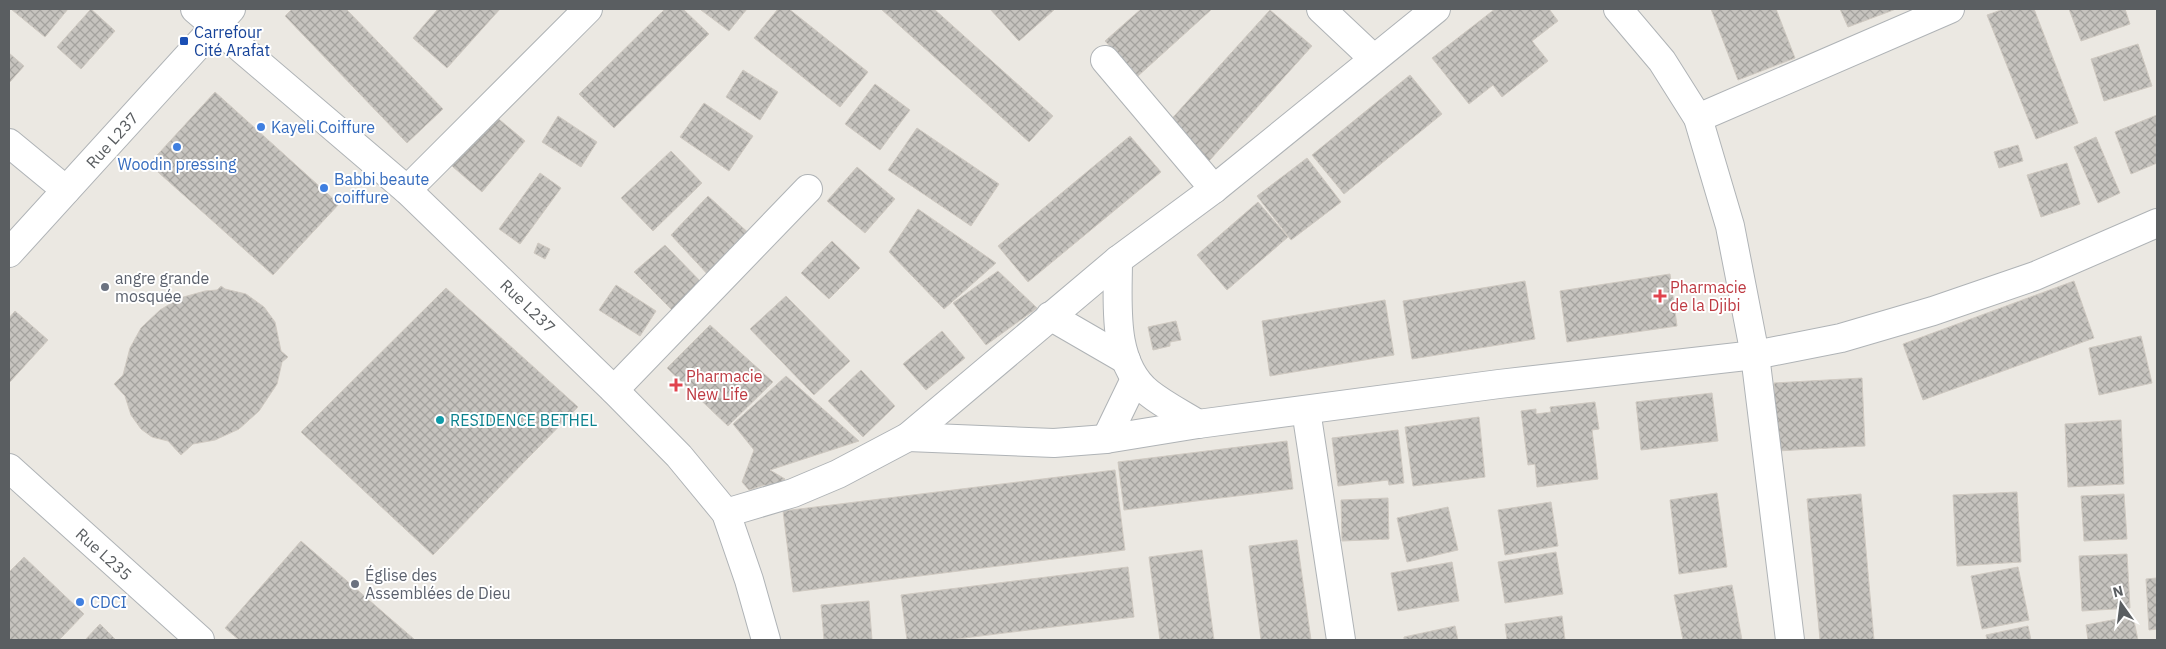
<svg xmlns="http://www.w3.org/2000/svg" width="2166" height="649" font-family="'IBM Plex Sans',sans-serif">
	<defs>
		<pattern id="building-cross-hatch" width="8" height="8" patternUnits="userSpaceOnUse" patternTransform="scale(1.25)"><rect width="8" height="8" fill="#c6c3be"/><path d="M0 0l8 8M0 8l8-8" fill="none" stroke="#a4a29e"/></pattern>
	</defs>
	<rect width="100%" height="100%" fill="#ebe8e2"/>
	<g fill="url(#building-cross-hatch)" stroke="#cfc9c1">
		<polygon points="11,9 68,9 45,37"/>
		<polygon points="91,9 115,31 81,69 57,47"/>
		<polygon points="292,9 346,9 443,109 407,143 285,16"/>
		<polygon points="438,9 500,9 447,68 413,38"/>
		<polygon points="665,9 683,9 709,34 614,128 579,94"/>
		<polygon points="702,9 747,9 729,31 701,10"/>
		<polygon points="778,9 789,9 868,72 840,107 754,38"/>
		<polygon points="881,9 934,9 1053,116 1029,142"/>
		<polygon points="990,9 1055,9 1019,41"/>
		<polygon points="1141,9 1212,9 1138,76 1105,41"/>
		<polygon points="1495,9 1549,9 1558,21 1532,41 1548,61 1502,97 1493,85 1469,104 1432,58"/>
		<polygon points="1711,9 1776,9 1795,58 1738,80"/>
		<polygon points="1840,9 1896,9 1848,27"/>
		<polygon points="2004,9 2034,9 2078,123 2036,139 1987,15"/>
		<polygon points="2069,9 2125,9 2130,24 2081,41"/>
		<polygon points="1270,10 1312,46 1209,161 1167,124"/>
		<polygon points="2138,44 2152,86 2104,101 2091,59"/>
		<polygon points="9,53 24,66 9,83"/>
		<polygon points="743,70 778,92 760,120 726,97"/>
		<polygon points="1410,75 1442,114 1344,194 1312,155"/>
		<polygon points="875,84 910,110 880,150 845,124"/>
		<polygon points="215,92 339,204 273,275 149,164"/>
		<polygon points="704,103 753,136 729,171 680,137"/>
		<polygon points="488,110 525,141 482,192 445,160"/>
		<polygon points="2157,115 2157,163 2131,174 2115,132"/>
		<polygon points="558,116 597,142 581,167 542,142"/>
		<polygon points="917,128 999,184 971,226 888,170"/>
		<polygon points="1130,136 1161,172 1028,282 998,246"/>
		<polygon points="2096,137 2120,193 2098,203 2074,147"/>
		<polygon points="2018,145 2023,161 1999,168 1994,152"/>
		<polygon points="671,151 702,183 653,231 621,198"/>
		<polygon points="1307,158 1341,202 1291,240 1257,196"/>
		<polygon points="2067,163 2080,204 2041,217 2027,175"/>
		<polygon points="857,167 895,199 865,233 827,201"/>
		<polygon points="540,173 561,188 520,244 499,229"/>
		<polygon points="708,196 753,237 711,278 671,235"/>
		<polygon points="1258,202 1288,237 1227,290 1197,255"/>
		<polygon points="918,209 996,263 944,309 889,252"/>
		<polygon points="832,241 860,268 829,299 801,273"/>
		<polygon points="538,243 550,249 545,259 534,253"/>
		<polygon points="665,245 704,285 672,310 634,272"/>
		<polygon points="998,271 1037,308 986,345 953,303"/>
		<polygon points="1670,274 1677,326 1567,342 1560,291"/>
		<polygon points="1525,281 1535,339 1412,359 1403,301"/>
		<polygon points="2074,281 2094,338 1923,400 1903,344"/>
		<polygon points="616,285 656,311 640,336 599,310"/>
		<polygon points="221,286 225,289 246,294 264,307 275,322 281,351 288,357 282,362 277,384 259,411 239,429 215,440 193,444 181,455 168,441 152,437 141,429 131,415 125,396 114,384 123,375 130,348 141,328 160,310 180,298 205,291 217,290"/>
		<polygon points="446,288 578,407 433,555 301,432"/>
		<polygon points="786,296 850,361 814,395 750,329"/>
		<polygon points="1385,300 1394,355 1270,376 1262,321"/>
		<polygon points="15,311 48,340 9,383 9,318"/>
		<polygon points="1176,321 1181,340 1170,342 1170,346 1153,350 1148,327"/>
		<polygon points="710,325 773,382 728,426 667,368"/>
		<polygon points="942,331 965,358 926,390 903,364"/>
		<polygon points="2141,336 2152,383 2099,395 2089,348"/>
		<polygon points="861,370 895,406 863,437 828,401"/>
		<polygon points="786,376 859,441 770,470 785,479 775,487 764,485 749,490 742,482 754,450 733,424"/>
		<polygon points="1862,378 1865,446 1777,451 1774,383"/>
		<polygon points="1712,393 1718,441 1641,450 1636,402"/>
		<polygon points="1595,402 1599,429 1592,430 1598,479 1537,487 1535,464 1528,465 1521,411 1536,409 1536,414 1551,412 1550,407"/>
		<polygon points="1479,417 1485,477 1413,486 1405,427"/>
		<polygon points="2121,420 2124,484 2068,487 2065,424"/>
		<polygon points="1398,430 1404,483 1389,485 1388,480 1338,486 1332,438"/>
		<polygon points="1287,441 1293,489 1124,510 1118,462"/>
		<polygon points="1115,470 1125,550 793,592 783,511"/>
		<polygon points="2017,492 2021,562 1957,566 1953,495"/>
		<polygon points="1717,493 1727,567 1679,574 1670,500"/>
		<polygon points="1861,494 1874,640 1820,640 1807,499"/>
		<polygon points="2124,494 2127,539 2084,541 2081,496"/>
		<polygon points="1388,498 1389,539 1342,541 1341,500"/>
		<polygon points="1551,502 1558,546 1505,555 1498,510"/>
		<polygon points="1448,507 1458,550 1407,562 1397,518"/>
		<polygon points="1297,540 1311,640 1261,640 1249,546"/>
		<polygon points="301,541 415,640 239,640 225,628"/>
		<polygon points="1202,550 1214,640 1160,640 1149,557"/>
		<polygon points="1556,552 1563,594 1505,603 1498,562"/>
		<polygon points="2127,554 2130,608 2082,611 2079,556"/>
		<polygon points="24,557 84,614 59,640 9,640 9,572"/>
		<polygon points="1452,562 1459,601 1398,611 1391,573"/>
		<polygon points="1128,567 1134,617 948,640 907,640 901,595"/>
		<polygon points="2018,567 2029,620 1982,629 1971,576"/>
		<polygon points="2157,578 2157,629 2149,630 2146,579"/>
		<polygon points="1732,585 1742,640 1683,640 1674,595"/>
		<polygon points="869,601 872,640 824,640 821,605"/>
		<polygon points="1562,616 1565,640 1507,640 1505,624"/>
		<polygon points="2133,616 2138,640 2088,640 2086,625"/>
		<polygon points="100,624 116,640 85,640"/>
		<polygon points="1455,626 1458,640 1404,640 1404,637"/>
		<polygon points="2028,626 2031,640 1987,640 1986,635"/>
	</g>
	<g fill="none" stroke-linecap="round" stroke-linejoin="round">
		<g stroke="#afb3b6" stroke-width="30">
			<g id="minor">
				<polyline points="1321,9 1374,59"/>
				<polyline points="1618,9 1662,61 1698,118 1730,226 1755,355 1790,640"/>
				<polyline points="1105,60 1214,189"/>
				<polyline points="1698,118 1950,9"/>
				<polyline points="9,143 66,190"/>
				<polyline points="407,190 588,9"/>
				<polyline points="9,253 231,9"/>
				<path d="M1118 260C1118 303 1111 363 1149 393 1164 405 1182 414 1198 424"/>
				<polyline points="1050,316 1126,360"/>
				<polyline points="614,390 808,189"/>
				<polyline points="1306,410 1341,640"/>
				<polyline points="908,437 1054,443 1106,439 1198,424 1499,384 1755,355 1841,338 1933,311 2035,276 2157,223"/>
				<polyline points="1106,439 1135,379"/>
				<polyline points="9,468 200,640"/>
				<polyline points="726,513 793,493 838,474 908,437 1118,260 1214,189 1436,9"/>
			</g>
		</g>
		<g stroke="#afb3b6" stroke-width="30">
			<polyline id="tertiary" points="195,9 407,190 614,390 679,456 726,513 749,580 766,640"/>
		</g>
		<use href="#minor" stroke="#fff" stroke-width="28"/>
		<use href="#tertiary" stroke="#fff" stroke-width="28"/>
	</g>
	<rect fill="#1a4fb4" stroke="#fff" stroke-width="2" x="179" y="36" width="10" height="10" rx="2.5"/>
	<g fill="#3f7fe0" stroke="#fff" stroke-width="2">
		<circle cx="261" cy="127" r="5"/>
		<circle cx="177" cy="147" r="5"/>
		<circle cx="324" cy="188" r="5"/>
		<circle cx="80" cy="602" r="5"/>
	</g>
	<g fill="#6b7280" stroke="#fff" stroke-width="2">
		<circle cx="105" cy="287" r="5"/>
		<circle cx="355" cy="584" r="5"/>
	</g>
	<g fill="#e0444e" stroke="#fff" stroke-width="2">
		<path d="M1657.5 288.5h5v5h5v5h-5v5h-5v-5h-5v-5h5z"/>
		<path d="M673.5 377.5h5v5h5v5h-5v5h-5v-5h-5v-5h5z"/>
	</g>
	<circle fill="#0f9aa8" stroke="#fff" stroke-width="2" cx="440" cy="420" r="5"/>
	<g text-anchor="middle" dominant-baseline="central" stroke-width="4" stroke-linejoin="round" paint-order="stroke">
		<g font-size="16" fill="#164399" stroke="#fff" text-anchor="start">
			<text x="194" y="32">Carrefour<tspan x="194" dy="18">Cité Arafat</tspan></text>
		</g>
		<g font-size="16" fill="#366cbe" stroke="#fff" text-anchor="start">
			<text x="271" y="127">Kayeli Coiffure</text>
			<text x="177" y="164" text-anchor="middle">Woodin pressing</text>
			<text x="334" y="179">Babbi beaute<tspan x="334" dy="18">coiffure</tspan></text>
			<text x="90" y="602">CDCI</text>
		</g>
		<g font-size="16" fill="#5a5e61" stroke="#fff">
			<text transform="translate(112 140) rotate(-48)">Rue L237</text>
			<text transform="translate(528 306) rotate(44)">Rue L237</text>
			<text transform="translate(104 554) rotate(42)">Rue L235</text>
		</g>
		<g font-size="16" fill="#5b616d" stroke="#fff" text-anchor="start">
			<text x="115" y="278">angre grande<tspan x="115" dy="18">mosquée</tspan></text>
			<text x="365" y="575">Église des<tspan x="365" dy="18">Assemblées de Dieu</tspan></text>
		</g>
		<g font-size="16" fill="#be3a42" stroke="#fff" text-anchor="start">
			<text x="1670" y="287">Pharmacie<tspan x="1670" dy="18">de la Djibi</tspan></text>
			<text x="686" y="376">Pharmacie<tspan x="686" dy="18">New Life</tspan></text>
		</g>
		<g font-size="16" fill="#0d838f" stroke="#fff" text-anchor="start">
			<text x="450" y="420">RESIDENCE BETHEL</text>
		</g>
	</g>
	<rect width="2166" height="649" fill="none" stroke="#5a5e61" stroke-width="20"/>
	<g transform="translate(2121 604) rotate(346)" stroke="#ffffff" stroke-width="4" paint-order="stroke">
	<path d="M0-4L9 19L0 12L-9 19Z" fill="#5a5e61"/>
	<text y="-8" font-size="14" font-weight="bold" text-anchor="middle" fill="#5a5e61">N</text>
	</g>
</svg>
